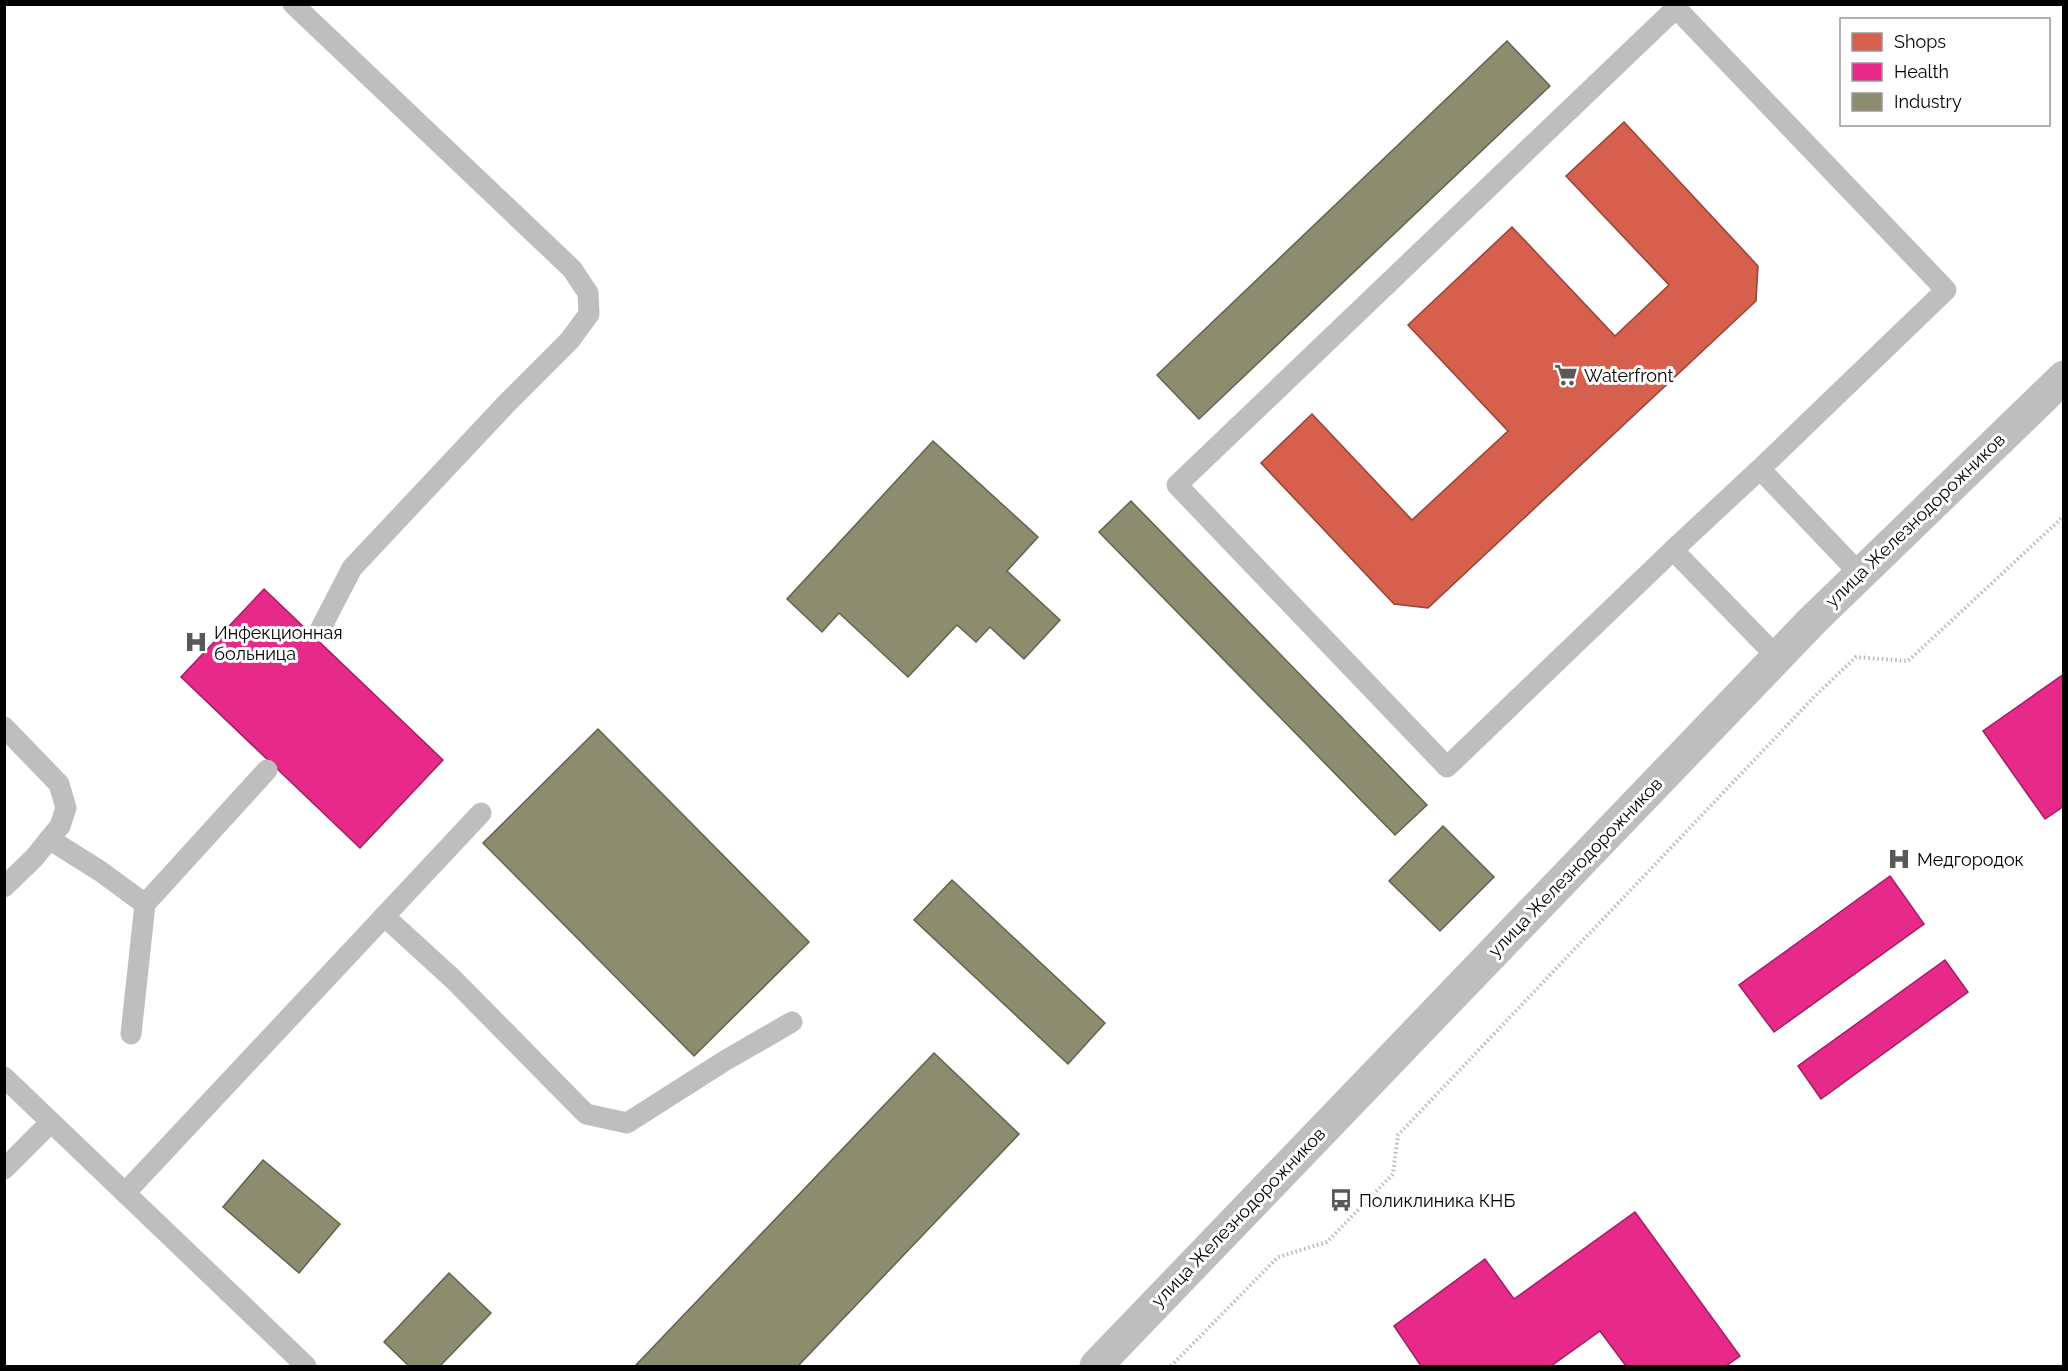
<svg xmlns="http://www.w3.org/2000/svg" width="2068" height="1371" font-family="Raleway,sans-serif">
	<rect width="100%" height="100%" fill="#fff"/>
	<polygon fill="#d6604d" stroke="#964336" stroke-width="1.5" points="1624,122 1758,266 1756,301 1428,608 1394,604 1261,463 1312,414 1412,520 1508,431 1408,325 1512,227 1615,336 1669,285 1566,176"/>
	<g fill="#e7298a" stroke="#a21d61" stroke-width="1.5">
		<polygon points="264,589 443,760 360,848 181,677"/>
		<polygon points="2064,674 2064,806 2045,819 1983,731"/>
		<polygon points="1890,876 1924,924 1774,1032 1739,985"/>
		<polygon points="1945,960 1968,992 1821,1099 1798,1066"/>
		<polygon points="1635,1212 1740,1356 1726,1366 1626,1366 1600,1331 1551,1366 1421,1366 1394,1326 1485,1259 1514,1299"/>
	</g>
	<g fill="#8c8c6e" stroke="#62624d" stroke-width="1.5">
		<polygon points="1507,41 1550,86 1199,419 1157,375"/>
		<polygon points="933,441 1038,537 1007,571 1060,620 1024,659 990,627 976,642 957,625 908,677 839,613 822,632 787,599"/>
		<polygon points="1131,501 1427,805 1395,835 1099,532"/>
		<polygon points="598,729 809,942 694,1056 483,843"/>
		<polygon points="1443,826 1494,877 1440,931 1389,881"/>
		<polygon points="952,880 1105,1023 1068,1064 914,920"/>
		<polygon points="934,1053 1019,1134 798,1366 635,1366"/>
		<polygon points="263,1160 340,1224 299,1273 223,1207"/>
		<polygon points="449,1273 491,1313 440,1366 409,1366 384,1342"/>
	</g>
	<g fill="none" stroke-linecap="round" stroke-linejoin="round">
		<polyline stroke="#b9b9b9" stroke-width="4" stroke-dasharray="1.5 3" stroke-linecap="butt" points="1171,1366 1278,1257 1327,1242 1393,1174 1398,1135 1815,696 1856,657 1908,661 2064,516"/>
		<g stroke="#bebebe" stroke-width="21">
			<polyline points="293,4 572,269 588,293 589,314 570,340 509,401 352,568 321,628"/>
			<polyline points="1673,550 1760,469"/>
			<polyline points="1777,657 1673,550 1447,767 1177,485 1676,8 1946,290 1760,469 1860,574"/>
			<polyline points="4,727 59,784 66,808 60,826 34,858 4,887"/>
			<polyline points="49,839 100,871 145,904"/>
			<polyline points="384,916 453,979 586,1114 627,1123 726,1060 792,1022"/>
			<polyline points="131,1034 145,904 267,770"/>
			<polyline points="4,1077 51,1122 4,1169"/>
			<polyline points="51,1122 306,1366"/>
			<polyline points="125,1193 481,813"/>
		</g>
		<polyline stroke="#bebebe" stroke-width="33" points="1096,1366 1813,620 2064,377"/>
	</g>
	<defs>
		<g id="supermarket-bare" transform="scale(1.8)"><path d="M-6-5.5h2.5l.6 2H6L4.5 2H-2.5L-4.4-4H-6ZM-1.5 3.2a1.3 1.3 0 1 0 .1 0ZM3 3.2a1.3 1.3 0 1 0 .1 0Z" fill="#595959" stroke="#fff" stroke-width="2.5" paint-order="stroke"/></g>
		<g id="hospital-bare" transform="scale(1.8)"><path d="M-5-5h3v3.5h4V-5h3V5h-3V1.5h-4V5h-3Z" fill="#595959" stroke="#fff" stroke-width="2.5" paint-order="stroke"/></g>
		<g id="bus-bare" transform="scale(1.8)"><path d="M-5-6H5V4H4V6H2V4H-2V6H-4V4H-5ZM-3.5-4V0h7V-4ZM-3.5 1.2v1.5H-2V1.2ZM2 1.2v1.5H3.5V1.2Z" fill="#595959" stroke="#fff" stroke-width="2.5" paint-order="stroke"/></g>
	</defs>
	<g fill-rule="evenodd">
		<use href="#supermarket-bare" x="1566" y="375"/>
		<use href="#hospital-bare" x="196" y="642"/>
		<use href="#hospital-bare" x="1899" y="859"/>
		<use href="#bus-bare" x="1341" y="1200"/>
	</g>
	<g text-anchor="middle" dominant-baseline="central" stroke-width="6" stroke-linejoin="round" paint-order="stroke">
		<g font-size="18" fill="#000" stroke="#fff" text-anchor="start">
			<text x="1584" y="375">Waterfront</text>
			<text x="214" y="632">Инфекционная<tspan x="214" dy="21">больница</tspan></text>
			<text x="1917" y="859">Медгородок</text>
			<text x="1359" y="1200">Поликлиника КНБ</text>
		</g>
		<g font-size="18" fill="#000" stroke="#fff">
			<text transform="translate(1915 520) rotate(-44)">улица Железнодорожников</text>
			<text transform="translate(1575 867) rotate(-46)">улица Железнодорожников</text>
			<text transform="translate(1238 1217) rotate(-46)">улица Железнодорожников</text>
		</g>
	</g>
	<rect width="2068" height="1371" fill="none" stroke="#000000" stroke-width="12"/>
	<rect x="1840" y="18" width="210" height="108" fill="#ffffff" stroke="#999999" stroke-width="1.5"/>
	<rect x="1852" y="33" width="30" height="18" fill="#d6604d" stroke="#999999" stroke-width="1.5"/>
	<text x="1894" y="48" font-size="18" fill="#000000">Shops</text>
	<rect x="1852" y="63" width="30" height="18" fill="#e7298a" stroke="#999999" stroke-width="1.5"/>
	<text x="1894" y="78" font-size="18" fill="#000000">Health</text>
	<rect x="1852" y="93" width="30" height="18" fill="#8c8c6e" stroke="#999999" stroke-width="1.5"/>
	<text x="1894" y="108" font-size="18" fill="#000000">Industry</text>
</svg>
